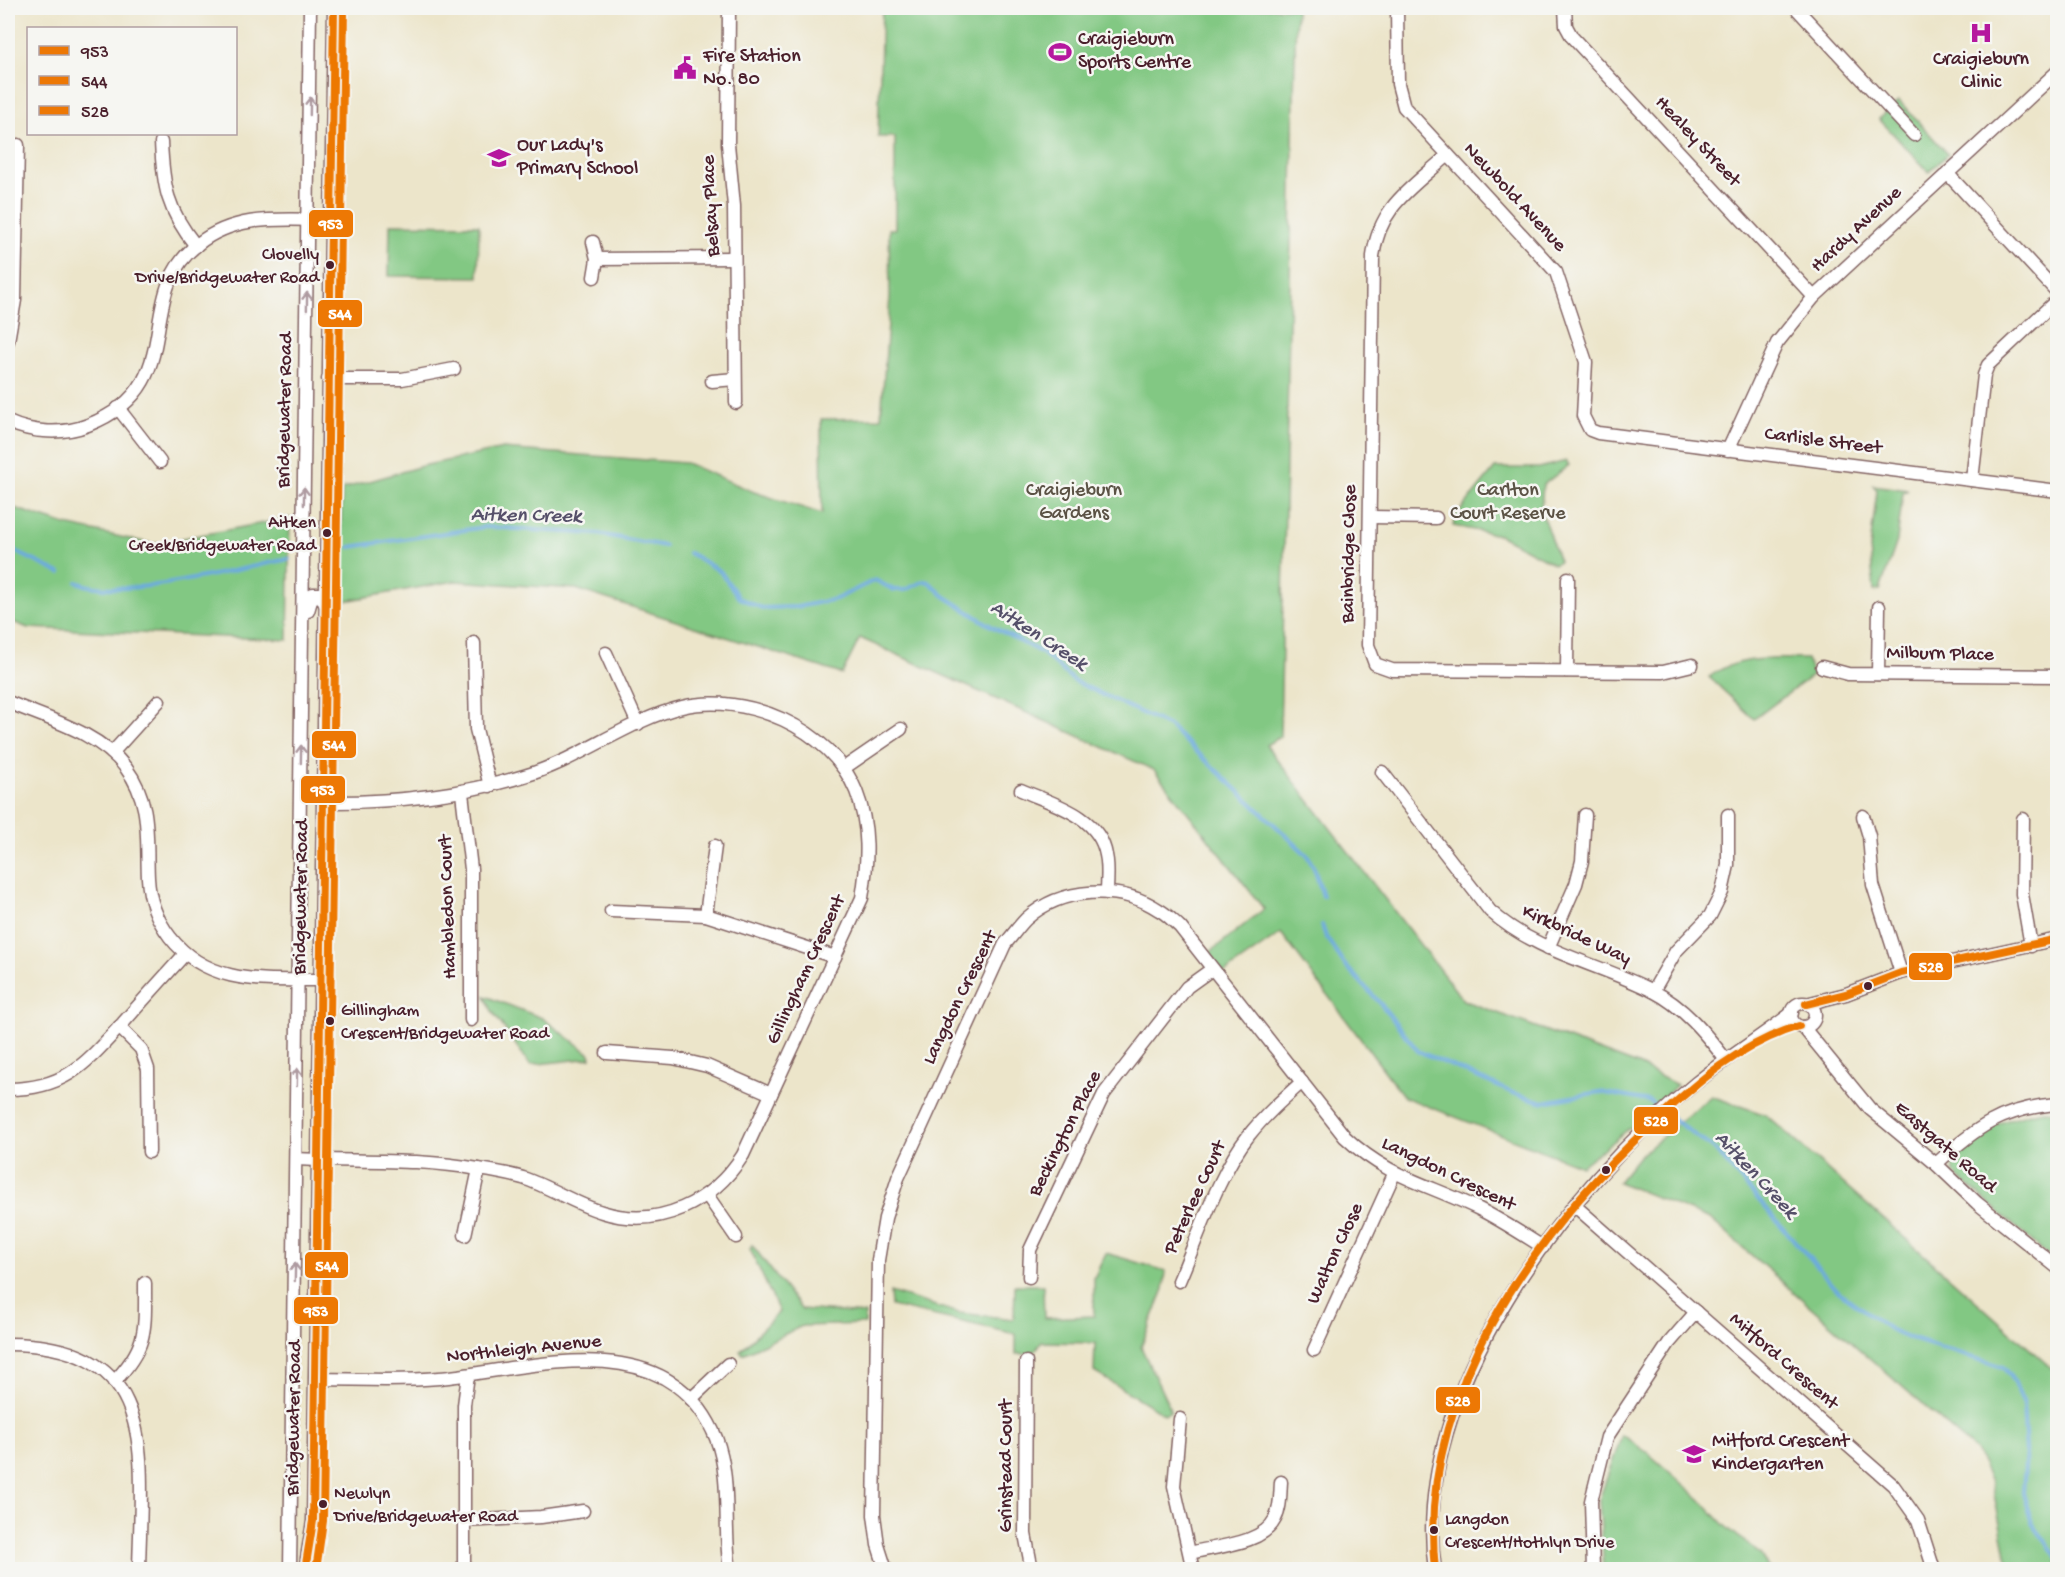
<svg xmlns="http://www.w3.org/2000/svg" width="2065" height="1577" font-family="'Gochi Hand',sans-serif">
	<rect width="100%" height="100%" fill="#f6f6f2"/>
	<filter id="ink" filterUnits="userSpaceOnUse"><feTurbulence type="fractalNoise" baseFrequency=".0167" numOctaves="2"/><feDisplacementMap in="SourceGraphic" scale="12" xChannelSelector="R" yChannelSelector="G"/><feConvolveMatrix kernelMatrix="1 2 1 2 8 2 1 2 1" color-interpolation-filters="sRGB"/></filter>
	<filter id="wash" filterUnits="userSpaceOnUse"><feTurbulence type="fractalNoise" baseFrequency=".008" numOctaves="4" result="noise"/><feDisplacementMap in="SourceGraphic" scale="24" xChannelSelector="R" yChannelSelector="G"/><feGaussianBlur stdDeviation="1.35" result="paint"/><feColorMatrix in="noise" values="0 0 0 0 0 0 0 0 0 0 0 0 0 0 0 0 0 1.4 0 .05"/><feComposite in="paint" operator="in"/></filter>
	<g filter="url(#wash)">
		<rect width="100%" height="100%" fill="#ece5ca"/>
		<g fill="#82c883" stroke="#667457" stroke-width="1.5">
			<polygon points="882,8 1296,8 1280,737 1266,745 1463,1000 1638,1065 1677,1085 1635,1124 1581,1166 1404,1097 1281,933 1224,973 1209,953 1264,909 1154,770 860,638 842,674 576,589 455,581 339,602 342,489 422,466 503,449 686,463 754,492 822,514 821,419 881,418 890,296 889,229 895,229 895,137 878,137"/>
			<polygon points="1899,101 1948,154 1929,172 1879,119"/>
			<polygon points="390,224 479,225 478,277 389,276"/>
			<polygon points="1566,461 1569,465 1543,485 1541,511 1559,561 1554,564 1499,535 1453,526 1455,517 1495,468 1539,468"/>
			<polygon points="1873,485 1908,490 1903,493 1897,541 1880,590 1874,591 1870,548 1877,490"/>
			<polygon points="8,506 66,525 153,544 290,518 288,640 28,628 8,620"/>
			<path d="M1807 659 1813 675 1754 719 1709 677C1738 655 1773 659 1807 659Z"/>
			<polygon points="485,996 542,1018 590,1054 591,1058 530,1065 492,1011"/>
			<polygon points="1711,1096 1766,1115 2057,1373 2057,1569 2009,1569 1992,1484 1976,1451 1710,1219 1618,1182 1640,1155"/>
			<path d="M2043 1110 2057 1111V1263L1953 1172C1946 1136 2015 1116 2043 1110Z"/>
			<polygon points="752,1245 801,1309 865,1314 865,1324 802,1326 743,1354 740,1351 779,1312 750,1249"/>
			<polygon points="1106,1253 1166,1271 1164,1289 1141,1347 1171,1411 1164,1414 1094,1372 1095,1343 1042,1342 1032,1354 1016,1354 1016,1334 891,1306 890,1292 959,1313 1014,1319 1015,1285 1043,1285 1044,1318 1094,1316 1094,1278"/>
			<polygon points="1622,1435 1648,1453 1700,1499 1724,1525 1760,1554 1769,1569 1604,1569 1599,1500"/>
		</g>
		<g fill="none" stroke-linecap="round" stroke-linejoin="round">
			<g stroke="#6caade" stroke-width="4">
				<polyline points="350,547 485,527 598,534 665,546"/>
				<polyline points="8,548 60,573"/>
				<polyline points="689,553 720,571 739,598 762,608 797,607 836,599 875,580 894,590 905,590 924,581 929,582 944,596 991,626 1044,654 1074,681 1169,726 1307,855 1314,868 1323,896"/>
				<path d="M77 582C120 602 239 568 289 559"/>
				<polyline points="1322,925 1326,937 1345,965 1380,1003 1418,1051 1513,1093 1543,1102 1600,1092 1649,1101 1715,1150 1840,1293 1891,1330 1912,1339 2003,1367 2015,1383 2023,1404 2026,1451 2023,1493 2032,1523 2058,1558"/>
			</g>
		</g>
	</g>
	<g filter="url(#ink)">
		<g fill="none" stroke-linecap="round" stroke-linejoin="round">
			<g stroke="#836463" stroke-width="15">
				<g id="minor">
					<polyline points="729,8 728,144 734,206 736,403"/>
					<polyline points="1397,8 1398,84 1404,107 1556,272 1586,362 1583,416 1590,430 1598,433 2058,491"/>
					<polyline points="1565,8 1566,26 1572,37 1814,297"/>
					<polyline points="1796,8 1914,135"/>
					<path d="M161 142C163 186 167 210 196 246"/>
					<path d="M1448 155C1412 188 1380 205 1373 256L1368 645 1375 664 1392 670 1663 672 1692 665"/>
					<polyline points="1947,173 2058,293"/>
					<polyline points="593,242 597,259 594,277"/>
					<polyline points="597,259 734,258"/>
					<polyline points="8,341 15,300 18,145"/>
					<polyline points="328,379 402,379 454,369"/>
					<polyline points="712,381 735,379"/>
					<polyline points="118,408 160,462"/>
					<path d="M8 422C32 433 63 435 88 425 192 384 130 297 198 244 237 213 284 220 330 220"/>
					<polyline points="1728,450 1777,343 1814,297 2058,71"/>
					<polyline points="1972,480 1984,375 1988,365 2058,299"/>
					<polyline points="1371,517 1436,518"/>
					<polyline points="308,611 313,594 320,594 325,604"/>
					<polyline points="474,643 476,729 490,786"/>
					<polyline points="606,653 638,724"/>
					<polyline points="1822,667 1848,674 2058,676"/>
					<polyline points="1567,671 1568,578"/>
					<polyline points="1878,674 1879,607"/>
					<path d="M8 702C47 719 99 732 126 768 152 803 146 837 148 878 149 899 157 920 170 937 208 986 265 980 321 980"/>
					<polyline points="112,753 159,701"/>
					<polyline points="844,768 901,729"/>
					<path d="M1382 772 1490 911C1537 953 1598 963 1653 991 1684 1007 1705 1033 1726 1060"/>
					<path d="M1021 790C1053 804 1099 815 1106 855 1109 867 1107 880 1107 893"/>
					<polyline points="462,793 471,869 471,1020"/>
					<polyline points="1863,816 1869,836 1873,885 1901,973"/>
					<polyline points="2023,819 2022,894 2031,946"/>
					<polyline points="611,911 706,915 835,957"/>
					<polyline points="706,915 715,846"/>
					<polyline points="1548,948 1576,884 1582,861 1585,815"/>
					<polyline points="1653,991 1676,951 1710,916 1722,892 1728,865 1728,815"/>
					<circle cx="1803" cy="1015" r="12"/>
					<polyline points="1806,1004 1846,994 1901,973 2058,939"/>
					<polyline points="119,1027 141,1049 148,1069 149,1152"/>
					<polyline points="1803,1027 1870,1109 1936,1164 1977,1203 2058,1268"/>
					<polyline points="607,1053 673,1058 707,1066 771,1094"/>
					<path d="M8 1089C66 1089 86 1063 123 1023 143 1000 164 977 185 954"/>
					<path d="M296 1159C357 1162 418 1158 478 1169 493 1171 509 1174 523 1178 550 1187 575 1204 602 1212 659 1230 713 1202 743 1155L862 898C868 862 870 826 856 791 830 728 746 692 682 707 630 719 577 761 524 776 458 796 393 803 323 802"/>
					<path d="M1936 1164C1975 1128 2002 1108 2058 1104"/>
					<polyline points="707,1195 736,1237"/>
					<polyline points="1575,1206 1893,1485 1918,1520 1934,1570"/>
					<polyline points="465,1235 479,1169"/>
					<polyline points="1029,1277 1030,1250 1104,1094 1187,987 1212,969"/>
					<path d="M1179 1281C1199 1235 1218 1174 1249 1135 1265 1115 1283 1099 1302 1082"/>
					<path d="M8 1344C162 1345 141 1456 139 1570"/>
					<polyline points="1314,1350 1394,1174"/>
					<polyline points="1026,1362 1025,1534 1032,1570"/>
					<path d="M316 1379C357 1379 398 1382 439 1378 533 1369 668 1323 716 1438 732 1479 723 1527 730 1570"/>
					<path d="M114 1382C148 1346 145 1330 145 1283"/>
					<polyline points="691,1399 728,1364"/>
					<polyline points="1180,1419 1174,1486 1193,1570"/>
					<polyline points="464,1521 541,1517 583,1511"/>
					<path d="M1190 1553C1215 1546 1262 1545 1275 1519 1281 1508 1280 1494 1281 1482"/>
					<polyline points="290,1570 310,8"/>
					<polyline points="305,1570 313,1521 334,8"/>
					<polyline points="464,1570 464,1405 468,1375"/>
					<path d="M886 1570 878 1545 874 1515 878 1260 885 1218 898 1178 1005 944C1012 936 1019 926 1026 919 1061 887 1120 884 1159 910 1167 914 1174 922 1180 927L1345 1137C1388 1178 1429 1184 1479 1209 1501 1220 1522 1234 1543 1247"/>
					<path d="M1435 1570C1409 1392 1566 1189 1696 1083 1727 1058 1761 1037 1792 1013"/>
					<polyline points="1593,1570 1591,1501 1607,1437 1669,1343 1696,1312"/>
				</g>
			</g>
			<use href="#minor" stroke="#fff" stroke-width="12"/>
			<g stroke="#f6f6f2" stroke-width="12">
				<polyline id="bus-1" points="305,1570 313,1521 334,8"/>
			</g>
			<g stroke="#f6f6f2" stroke-width="12">
				<polyline id="bus-2" points="316,1570 323,1521 344,8"/>
			</g>
			<g stroke="#f6f6f2" stroke-width="12">
				<g id="bus-3">
					<polyline points="1806,1004 1846,994 1901,973 2058,939"/>
					<path d="M1435 1570C1417 1396 1531 1236 1653 1123 1697 1082 1740 1044 1799 1026"/>
				</g>
			</g>
			<use href="#bus-1" stroke="#ed7804" stroke-width="8"/>
			<use href="#bus-2" stroke="#ed7804" stroke-width="8"/>
			<use href="#bus-3" stroke="#ed7804" stroke-width="8"/>
		</g>
		<defs><path id="oneway-shaft" d="M-6 0H5M1.5-3L5.5 0L1.5 3" fill="none" stroke-width="1.6" stroke-linecap="round" stroke-linejoin="round" transform="scale(1.5)"/></defs>
		<g stroke="#ae9aa0">
			<use href="#oneway-shaft" transform="translate(310 106) rotate(-89)"/>
			<use href="#oneway-shaft" transform="translate(307 301) rotate(-89)"/>
			<use href="#oneway-shaft" transform="translate(304 496) rotate(-89)"/>
			<use href="#oneway-shaft" transform="translate(301 754) rotate(-89)"/>
			<use href="#oneway-shaft" transform="translate(297 1077) rotate(-89)"/>
			<use href="#oneway-shaft" transform="translate(295 1272) rotate(-89)"/>
		</g>
	</g>
	<defs>
		<g id="hospital-bare" transform="scale(1.8)"><path d="M-5-5h3v3.5h4V-5h3V5h-3V1.5h-4V5h-3Z" fill="#b5179e" stroke="#f6f6f2" stroke-width="2.5" paint-order="stroke"/></g>
		<g id="stadium-bare" transform="scale(1.8)"><path d="M0-5a6.5 5 0 1 0 0 10a6.5 5 0 1 0 0-10ZM-3.5-1.8h7v3.6h-7Z" fill="#b5179e" stroke="#f6f6f2" stroke-width="2.5" paint-order="stroke"/></g>
		<g id="civic-bare" transform="scale(1.8)"><path d="M-.6-6.5H3V-4.5H.6V-3L4-1V1h2V6H-6V1h2V-1L-.6-3ZM-1.2 2.5V6h2.4V2.5Z" fill="#b5179e" stroke="#f6f6f2" stroke-width="2.5" paint-order="stroke"/></g>
		<g id="school-bare" transform="scale(1.8)"><path d="M0-5L7-2L0 1L-7-2ZM-4 1L0 2.5L4 1V4Q0 6-4 4Z" fill="#b5179e" stroke="#f6f6f2" stroke-width="2.5" paint-order="stroke"/></g>
	</defs>
	<g fill-rule="evenodd">
		<use href="#hospital-bare" x="1981" y="33"/>
		<use href="#stadium-bare" x="1060" y="52"/>
		<use href="#civic-bare" x="685" y="68"/>
		<use href="#school-bare" x="499" y="158"/>
		<use href="#school-bare" x="1694" y="1454"/>
	</g>
	<g fill="#4a1f2b" stroke="#f6f6f2" stroke-width="2">
		<circle cx="330" cy="265" r="5"/>
		<circle cx="327" cy="533" r="5"/>
		<circle cx="1868" cy="986" r="5"/>
		<circle cx="330" cy="1021" r="5"/>
		<circle cx="1606" cy="1170" r="5"/>
		<circle cx="323" cy="1504" r="5"/>
		<circle cx="1434" cy="1530" r="5"/>
	</g>
	<g text-anchor="middle" dominant-baseline="central" stroke-width="5" stroke-linejoin="round" paint-order="stroke">
		<g font-size="18" fill="#4a1f2b" stroke="#f6f6f2" text-anchor="start">
			<text x="319" y="255" text-anchor="end">Clovelly<tspan x="319" dy="23">Drive/Bridgewater Road</tspan></text>
			<text x="316" y="523" text-anchor="end">Aitken<tspan x="316" dy="23">Creek/Bridgewater Road</tspan></text>
			<text x="341" y="1011">Gillingham<tspan x="341" dy="23">Crescent/Bridgewater Road</tspan></text>
			<text x="334" y="1494">Newlyn<tspan x="334" dy="23">Drive/Bridgewater Road</tspan></text>
			<text x="1445" y="1520">Langdon<tspan x="1445" dy="23">Crescent/Hothlyn Drive</tspan></text>
		</g>
		<g font-size="20" fill="#4a1f2b" stroke="#f6f6f2" text-anchor="start">
			<text x="1078" y="40">Craigieburn<tspan x="1078" dy="23">Sports Centre</tspan></text>
			<text x="703" y="57">Fire Station<tspan x="703" dy="23">No. 80</tspan></text>
			<text x="1981" y="60" text-anchor="middle">Craigieburn<tspan x="1981" dy="23">Clinic</tspan></text>
			<text x="517" y="146">Our Lady's<tspan x="517" dy="23">Primary School</tspan></text>
			<text x="1712" y="1442">Mitford Crescent<tspan x="1712" dy="23">Kindergarten</tspan></text>
		</g>
		<g font-size="20" fill="#4a1f2b" stroke="#f6f6f2">
			<text transform="translate(1697 142) rotate(47)">Healey Street</text>
			<text transform="translate(1514 198) rotate(47)">Newbold Avenue</text>
			<text transform="translate(712 206) rotate(-93)">Belsay Place</text>
			<text transform="translate(1857 230) rotate(-43)">Hardy Avenue</text>
			<text transform="translate(286 410) rotate(-89)">Bridgewater Road</text>
			<text transform="translate(1823 442) rotate(7)">Carlisle Street</text>
			<text transform="translate(1350 554) rotate(-89)">Bainbridge Close</text>
			<text transform="translate(1940 655) rotate(1)">Milburn Place</text>
			<text transform="translate(302 897) rotate(-89)">Bridgewater Road</text>
			<text transform="translate(449 907) rotate(-92)">Hambledon Court</text>
			<text transform="translate(1576 936) rotate(25)">Kirkbride Way</text>
			<text transform="translate(807 970) rotate(-65)">Gillingham Crescent</text>
			<text transform="translate(961 998) rotate(-64)">Langdon Crescent</text>
			<text transform="translate(1066 1134) rotate(-63)">Beckington Place</text>
			<text transform="translate(1945 1148) rotate(41)">Eastgate Road</text>
			<text transform="translate(1448 1175) rotate(26)">Langdon Crescent</text>
			<text transform="translate(1196 1198) rotate(-65)">Peterlee Court</text>
			<text transform="translate(1336 1254) rotate(-65)">Walton Close</text>
			<text transform="translate(524 1350) rotate(-6)">Northleigh Avenue</text>
			<text transform="translate(1783 1362) rotate(41)">Mitford Crescent</text>
			<text transform="translate(295 1418) rotate(-89)">Bridgewater Road</text>
			<text transform="translate(1007 1466) rotate(-90)">Grinstead Court</text>
		</g>
		<g font-size="20" fill="#5b5245" stroke="#f6f6f2">
			<text x="1074" y="491">Craigieburn<tspan x="1074" dy="23">Gardens</tspan></text>
			<text x="1508" y="491">Carlton<tspan x="1508" dy="23">Court Reserve</tspan></text>
		</g>
		<g font-size="21" font-style="italic" fill="#56506a" stroke="#f6f6f2">
			<text transform="translate(526 517) rotate(1)">Aitken Creek</text>
			<text transform="translate(1038 637) rotate(33)">Aitken Creek</text>
			<text transform="translate(1755 1176) rotate(47)">Aitken Creek</text>
		</g>
	</g>
	<g stroke="#f6f6f2" stroke-width="2">
		<rect x="308" y="209" width="46" height="29" rx="6" fill="#ed7804"/>
		<rect x="317" y="299" width="46" height="29" rx="6" fill="#ed7804"/>
		<rect x="311" y="730" width="46" height="29" rx="6" fill="#ed7804"/>
		<rect x="300" y="775" width="46" height="29" rx="6" fill="#ed7804"/>
		<rect x="1908" y="952" width="45" height="29" rx="6" fill="#ed7804"/>
		<rect x="1633" y="1106" width="46" height="29" rx="6" fill="#ed7804"/>
		<rect x="304" y="1251" width="45" height="28" rx="6" fill="#ed7804"/>
		<rect x="293" y="1296" width="46" height="29" rx="6" fill="#ed7804"/>
		<rect x="1435" y="1386" width="46" height="28" rx="6" fill="#ed7804"/>
	</g>
	<g font-size="16" text-anchor="middle" font-weight="bold" fill="#fff">
		<text x="331" y="229">953</text>
		<text x="340" y="319">544</text>
		<text x="334" y="750">544</text>
		<text x="323" y="795">953</text>
		<text x="1931" y="972">528</text>
		<text x="1656" y="1126">528</text>
		<text x="327" y="1271">544</text>
		<text x="316" y="1316">953</text>
		<text x="1458" y="1406">528</text>
	</g>
	<rect width="2065" height="1577" fill="none" stroke="#f6f6f2" stroke-width="30"/>
	<rect x="27" y="27" width="210" height="108" fill="#f6f6f2" stroke="#b1a0a2" stroke-width="1.5"/>
	<rect x="39" y="46" width="30" height="9" fill="#ed7804" stroke="#b1a0a2" stroke-width="1.5"/>
	<text x="81" y="57" font-size="18" fill="#4a1f2b">953</text>
	<rect x="39" y="76" width="30" height="9" fill="#ed7804" stroke="#b1a0a2" stroke-width="1.5"/>
	<text x="81" y="87" font-size="18" fill="#4a1f2b">544</text>
	<rect x="39" y="106" width="30" height="9" fill="#ed7804" stroke="#b1a0a2" stroke-width="1.5"/>
	<text x="81" y="117" font-size="18" fill="#4a1f2b">528</text>
</svg>
